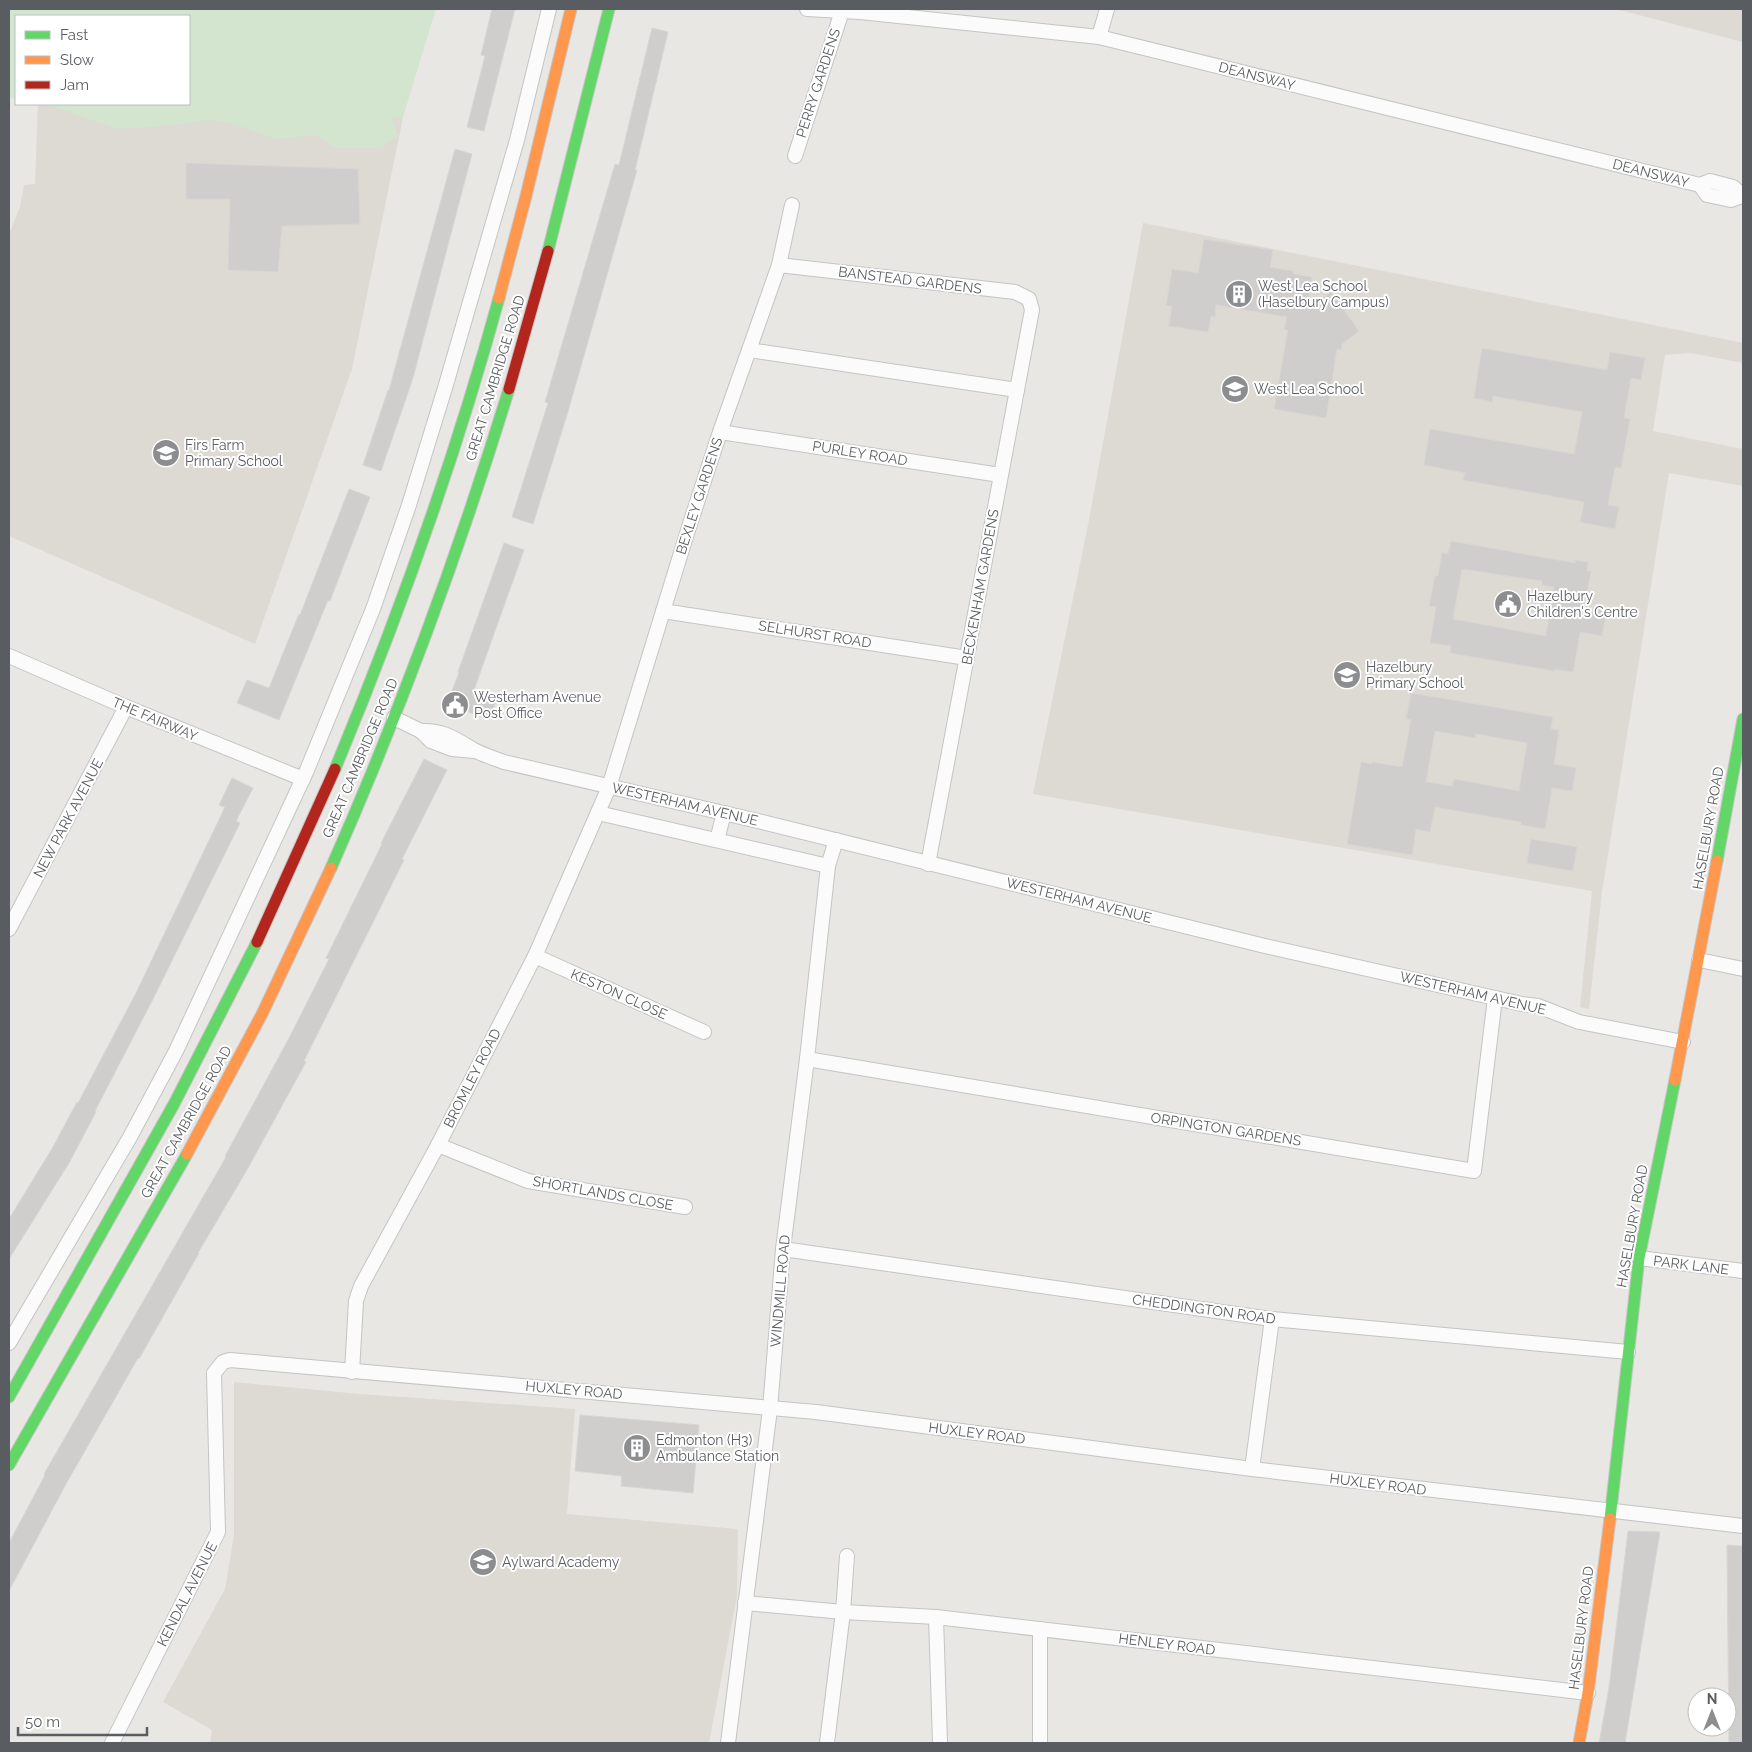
<svg xmlns="http://www.w3.org/2000/svg" width="1752" height="1752" font-family="Raleway,sans-serif">
	<rect width="100%" height="100%" fill="#e9e7e4"/>
	<g fill="#ddd9d3">
		<polygon points="1616,9 1743,9 1743,42 1708,33"/>
		<polygon points="38,104 101,104 403,117 352,369 255,644 9,536 9,234 20,207 24,185 35,184"/>
		<polygon points="1143,223 1743,343 1743,363 1691,353 1665,355 1653,431 1743,449 1743,486 1669,473 1602,892 1589,1009 1580,1007 1592,891 1033,794 1088,525"/>
		<polygon points="234,1382 360,1394 575,1409 567,1514 738,1529 737,1596 709,1743 210,1743 212,1730 163,1702 225,1589 234,1535"/>
	</g>
	<polygon fill="#d3e5cf" points="9,9 436,9 403,117 391,117 398,136 381,148 336,148 316,135 275,139 234,124 208,120 156,127 117,129 45,104 189,104 189,16 16,16 16,99 9,98"/>
	<g fill="#cfcecd" stroke="#d8d6d3" fill-rule="evenodd">
		<polygon points="492,9 515,9 484,131 467,127 485,56 481,55"/>
		<polygon points="652,28 668,32 635,170 637,170 567,415 533,524 512,517 548,403 545,402 615,164 619,165"/>
		<polygon points="455,149 472,154 413,378 381,471 363,465 388,390 389,390"/>
		<polygon points="186,163 358,169 360,224 282,226 278,272 228,270 230,199 186,199"/>
		<polygon points="1204,239 1273,250 1270,267 1293,271 1293,274 1312,277 1307,310 1331,292 1359,331 1342,344 1341,350 1337,349 1326,418 1274,409 1288,330 1284,329 1287,317 1216,305 1215,317 1211,316 1208,332 1169,326 1172,306 1166,305 1172,269 1198,273"/>
		<polygon points="1482,348 1607,370 1610,352 1645,358 1641,380 1631,378 1624,418 1630,419 1621,468 1615,467 1608,505 1619,507 1615,529 1580,522 1584,502 1463,480 1465,473 1424,465 1430,429 1574,454 1582,412 1493,396 1492,402 1474,398"/>
		<polygon points="349,489 370,497 330,601 328,600 279,720 237,703 247,680 269,688 299,614 300,615"/>
		<path d="M1451 541 1575 563V560L1588 562 1587 571H1591L1584 607 1607 611 1602 636 1580 632 1573 672 1554 669V671L1450 653 1451 646 1430 643 1436 607 1429 606 1435 576H1438L1442 553 1448 554ZM1462 569 1542 581V585L1554 587 1546 636 1453 619Z"/>
		<polygon points="504,543 524,550 474,690 497,699 489,720 461,709 458,717 444,711 459,673 458,672"/>
		<path d="M1411 693 1553 717 1551 729 1559 730 1554 764 1576 768 1572 791 1552 788 1545 829 1521 825V822L1435 807 1430 832 1416 829 1412 855 1347 844 1361 762 1372 764V762L1402 767 1411 720 1406 719ZM1435 731 1475 738 1476 734 1527 743 1519 791 1454 779 1452 786 1426 782Z"/>
		<polygon points="424,759 447,770 402,859 404,860 304,1061 306,1062 248,1168 198,1253 199,1253 139,1359 138,1358 66,1484 9,1591 9,1543 45,1475 44,1474 226,1157 225,1156 288,1040 329,959 326,958 382,844 381,843"/>
		<polygon points="232,778 253,788 236,821 240,823 152,1001 95,1111 96,1112 69,1163 9,1259 9,1219 53,1147 77,1102 78,1103 136,993 225,807 219,805"/>
		<polygon points="1531,839 1577,847 1573,871 1527,863"/>
		<polygon points="580,1415 699,1425 693,1493 621,1486 622,1476 575,1471"/>
		<polygon points="1628,1531 1660,1532 1625,1743 1599,1743 1609,1688"/>
		<polygon points="1727,1545 1743,1546 1743,1743 1729,1743"/>
	</g>
	<g fill="none" stroke-linecap="round" stroke-linejoin="round">
		<g stroke="#c4c4c5" stroke-width="16">
			<g id="street">
				<polyline points="807,9 860,12 1099,37 1700,185 1710,181 1733,187 1743,196"/>
				<polyline points="1099,37 1107,9"/>
				<polyline points="795,156 842,11"/>
				<polyline points="1700,185 1707,195 1731,200 1742,196"/>
				<polyline points="779,265 1015,292 1029,299 1032,310 928,864"/>
				<polyline points="749,350 1017,390"/>
				<polyline points="720,432 1000,475"/>
				<polyline points="663,611 967,658"/>
				<polyline points="9,656 126,707 303,779"/>
				<polyline points="394,718 421,731 431,741 452,749 474,751"/>
				<path d="M421 731C444 730 455 739 474 750 483 755 494 758 504 762L758 821 1265 946 1522 1004 1538 1006 1579 1022 1683 1042"/>
				<polyline points="598,813 828,866"/>
				<polyline points="717,840 724,813"/>
				<polyline points="9,929 126,707"/>
				<polyline points="535,956 704,1032"/>
				<polyline points="1699,960 1743,969"/>
				<polyline points="807,1059 1474,1171 1495,998"/>
				<polyline points="438,1145 528,1181 685,1207"/>
				<polyline points="783,1249 1272,1319 1628,1352"/>
				<polyline points="1639,1258 1743,1271"/>
				<polyline points="9,1343 130,1137 176,1051 307,770 357,648 373,609 409,505 445,388 517,140 549,9"/>
				<polyline points="352,1372 356,1301 361,1286 438,1145 535,956 609,787 688,530 720,432 779,265 792,205"/>
				<polyline points="1252,1469 1272,1319"/>
				<polyline points="745,1603 843,1612 936,1617 1588,1693"/>
				<polyline points="936,1617 940,1743"/>
				<polyline points="1040,1629 1040,1743"/>
				<polyline points="112,1743 218,1532 214,1373 223,1362 230,1360 816,1412 1252,1469 1743,1526"/>
				<polyline points="728,1743 770,1409 783,1249 807,1059 828,866 836,840"/>
				<polyline points="827,1743 843,1612 847,1556"/>
			</g>
		</g>
		<g stroke="#c5c5c6" stroke-width="13">
			<g id="fast">
				<polyline points="548,251 609,9"/>
				<path d="M335 769C399 615 455 459 499 298"/>
				<polyline points="1717,861 1743,719"/>
				<path d="M331 868C400 712 459 552 509 389"/>
				<polyline points="9,1397 174,1104 257,942"/>
				<polyline points="9,1465 187,1154"/>
				<polyline points="1610,1519 1639,1258 1675,1080"/>
			</g>
		</g>
		<g stroke="#c5c5c6" stroke-width="13">
			<g id="slow">
				<polyline points="499,298 526,196 571,9"/>
				<polyline points="1675,1080 1717,861"/>
				<polyline points="187,1154 262,1014 331,868"/>
				<polyline points="1579,1743 1588,1693 1610,1519"/>
			</g>
		</g>
		<g stroke="#c5c5c6" stroke-width="13">
			<g id="jam">
				<polyline points="509,389 548,251"/>
				<polyline points="257,942 335,769"/>
			</g>
		</g>
		<use href="#street" stroke="#fcfbfb" stroke-width="14"/>
		<use href="#fast" stroke="#63d668" stroke-width="11"/>
		<use href="#slow" stroke="#ff974d" stroke-width="11"/>
		<use href="#jam" stroke="#b3261e" stroke-width="11"/>
	</g>
	<defs>
		<g id="building-disc" transform="scale(1.4375)"><circle r="9.5" fill="#8b8d8f" stroke="#fff"/><path d="M-4-6H4V6H1V3H-1V6H-4ZM-2.5-4.3h1.7v1.8h-1.7ZM.8-4.3h1.7v1.8H.8ZM-2.5-1h1.7V.8h-1.7ZM.8-1h1.7V.8H.8Z" fill="#fff"/></g>
		<g id="school-disc" transform="scale(1.4375)"><circle r="9.5" fill="#8b8d8f" stroke="#fff"/><path d="M0-5L7-2L0 1L-7-2ZM-4 1L0 2.5L4 1V4Q0 6-4 4Z" fill="#fff"/></g>
		<g id="civic-disc" transform="scale(1.4375)"><circle r="9.5" fill="#8b8d8f" stroke="#fff"/><path d="M-.6-6.5H3V-4.5H.6V-3L4-1V1h2V6H-6V1h2V-1L-.6-3ZM-1.2 2.5V6h2.4V2.5Z" fill="#fff"/></g>
	</defs>
	<g fill-rule="evenodd">
		<use href="#building-disc" x="1239" y="294"/>
		<use href="#school-disc" x="1235" y="389"/>
		<use href="#school-disc" x="166" y="453"/>
		<use href="#civic-disc" x="1508" y="604"/>
		<use href="#school-disc" x="1347" y="675"/>
		<use href="#civic-disc" x="455" y="705"/>
		<use href="#building-disc" x="637" y="1448"/>
		<use href="#school-disc" x="483" y="1562"/>
	</g>
	<g text-anchor="middle" dominant-baseline="central" stroke-width="4" stroke-linejoin="round" paint-order="stroke">
		<g font-size="14" fill="#595d61" stroke="#fff">
			<text transform="translate(1257 76) rotate(14)">DEANSWAY</text>
			<text transform="translate(818 83) rotate(-72)">PERRY GARDENS</text>
			<text transform="translate(1651 173) rotate(14)">DEANSWAY</text>
			<text transform="translate(910 280) rotate(7)">BANSTEAD GARDENS</text>
			<text transform="translate(495 378) rotate(-73)">GREAT CAMBRIDGE ROAD</text>
			<text transform="translate(860 453) rotate(9)">PURLEY ROAD</text>
			<text transform="translate(699 496) rotate(-72)">BEXLEY GARDENS</text>
			<text transform="translate(980 587) rotate(-80)">BECKENHAM GARDENS</text>
			<text transform="translate(815 634) rotate(9)">SELHURST ROAD</text>
			<text transform="translate(155 719) rotate(23)">THE FAIRWAY</text>
			<text transform="translate(360 758) rotate(-67)">GREAT CAMBRIDGE ROAD</text>
			<text transform="translate(685 804) rotate(13)">WESTERHAM AVENUE</text>
			<text transform="translate(68 818) rotate(-62)">NEW PARK AVENUE</text>
			<text transform="translate(1708 828) rotate(-80)">HASELBURY ROAD</text>
			<text transform="translate(1079 900) rotate(14)">WESTERHAM AVENUE</text>
			<text transform="translate(1473 993) rotate(13)">WESTERHAM AVENUE</text>
			<text transform="translate(619 994) rotate(24)">KESTON CLOSE</text>
			<text transform="translate(472 1078) rotate(-63)">BROMLEY ROAD</text>
			<text transform="translate(186 1122) rotate(-61)">GREAT CAMBRIDGE ROAD</text>
			<text transform="translate(1226 1129) rotate(9)">ORPINGTON GARDENS</text>
			<text transform="translate(603 1193) rotate(10)">SHORTLANDS CLOSE</text>
			<text transform="translate(1632 1226) rotate(-80)">HASELBURY ROAD</text>
			<text transform="translate(1691 1265) rotate(7)">PARK LANE</text>
			<text transform="translate(780 1291) rotate(-85)">WINDMILL ROAD</text>
			<text transform="translate(1204 1309) rotate(8)">CHEDDINGTON ROAD</text>
			<text transform="translate(574 1390) rotate(5)">HUXLEY ROAD</text>
			<text transform="translate(977 1433) rotate(7)">HUXLEY ROAD</text>
			<text transform="translate(1378 1484) rotate(7)">HUXLEY ROAD</text>
			<text transform="translate(187 1594) rotate(-63)">KENDAL AVENUE</text>
			<text transform="translate(1581 1628) rotate(-83)">HASELBURY ROAD</text>
			<text transform="translate(1167 1644) rotate(7)">HENLEY ROAD</text>
		</g>
		<g font-size="14" fill="#595d61" stroke="#fff" text-anchor="start">
			<text x="1258" y="286">West Lea School<tspan x="1258" dy="16">(Haselbury Campus)</tspan></text>
			<text x="1254" y="389">West Lea School</text>
			<text x="185" y="445">Firs Farm<tspan x="185" dy="16">Primary School</tspan></text>
			<text x="1527" y="596">Hazelbury<tspan x="1527" dy="16">Children's Centre</tspan></text>
			<text x="1366" y="667">Hazelbury<tspan x="1366" dy="16">Primary School</tspan></text>
			<text x="474" y="697">Westerham Avenue<tspan x="474" dy="16">Post Office</tspan></text>
			<text x="656" y="1440">Edmonton (H3)<tspan x="656" dy="16">Ambulance Station</tspan></text>
			<text x="502" y="1562">Aylward Academy</text>
		</g>
	</g>
	<rect width="1752" height="1752" fill="none" stroke="#595d61" stroke-width="20"/>
	<rect x="15" y="15" width="175" height="90" fill="#ffffff" stroke="#bdbec0"/>
	<rect x="25" y="31" width="25" height="8" fill="#63d668" stroke="#bdbec0"/>
	<text x="60" y="40" font-size="15" fill="#595d61">Fast</text>
	<rect x="25" y="56" width="25" height="8" fill="#ff974d" stroke="#bdbec0"/>
	<text x="60" y="65" font-size="15" fill="#595d61">Slow</text>
	<rect x="25" y="81" width="25" height="8" fill="#b3261e" stroke="#bdbec0"/>
	<text x="60" y="90" font-size="15" fill="#595d61">Jam</text>
	<g transform="translate(1712 1712)"><circle r="24" fill="#ffffff" stroke="#bdbec0"/>
	<path d="M0-4L9 19L0 12L-9 19Z" fill="#8b8d8f"/>
	<text y="-8" font-size="14" font-weight="bold" text-anchor="middle" fill="#595d61">N</text>
	</g>
	<path d="M18 1727v8h129v-8" fill="none" stroke="#595d61" stroke-width="2.5"/>
	<text x="25" y="1727" font-size="15" fill="#595d61" stroke="#ffffff" stroke-width="4" paint-order="stroke">50 m</text>
</svg>
